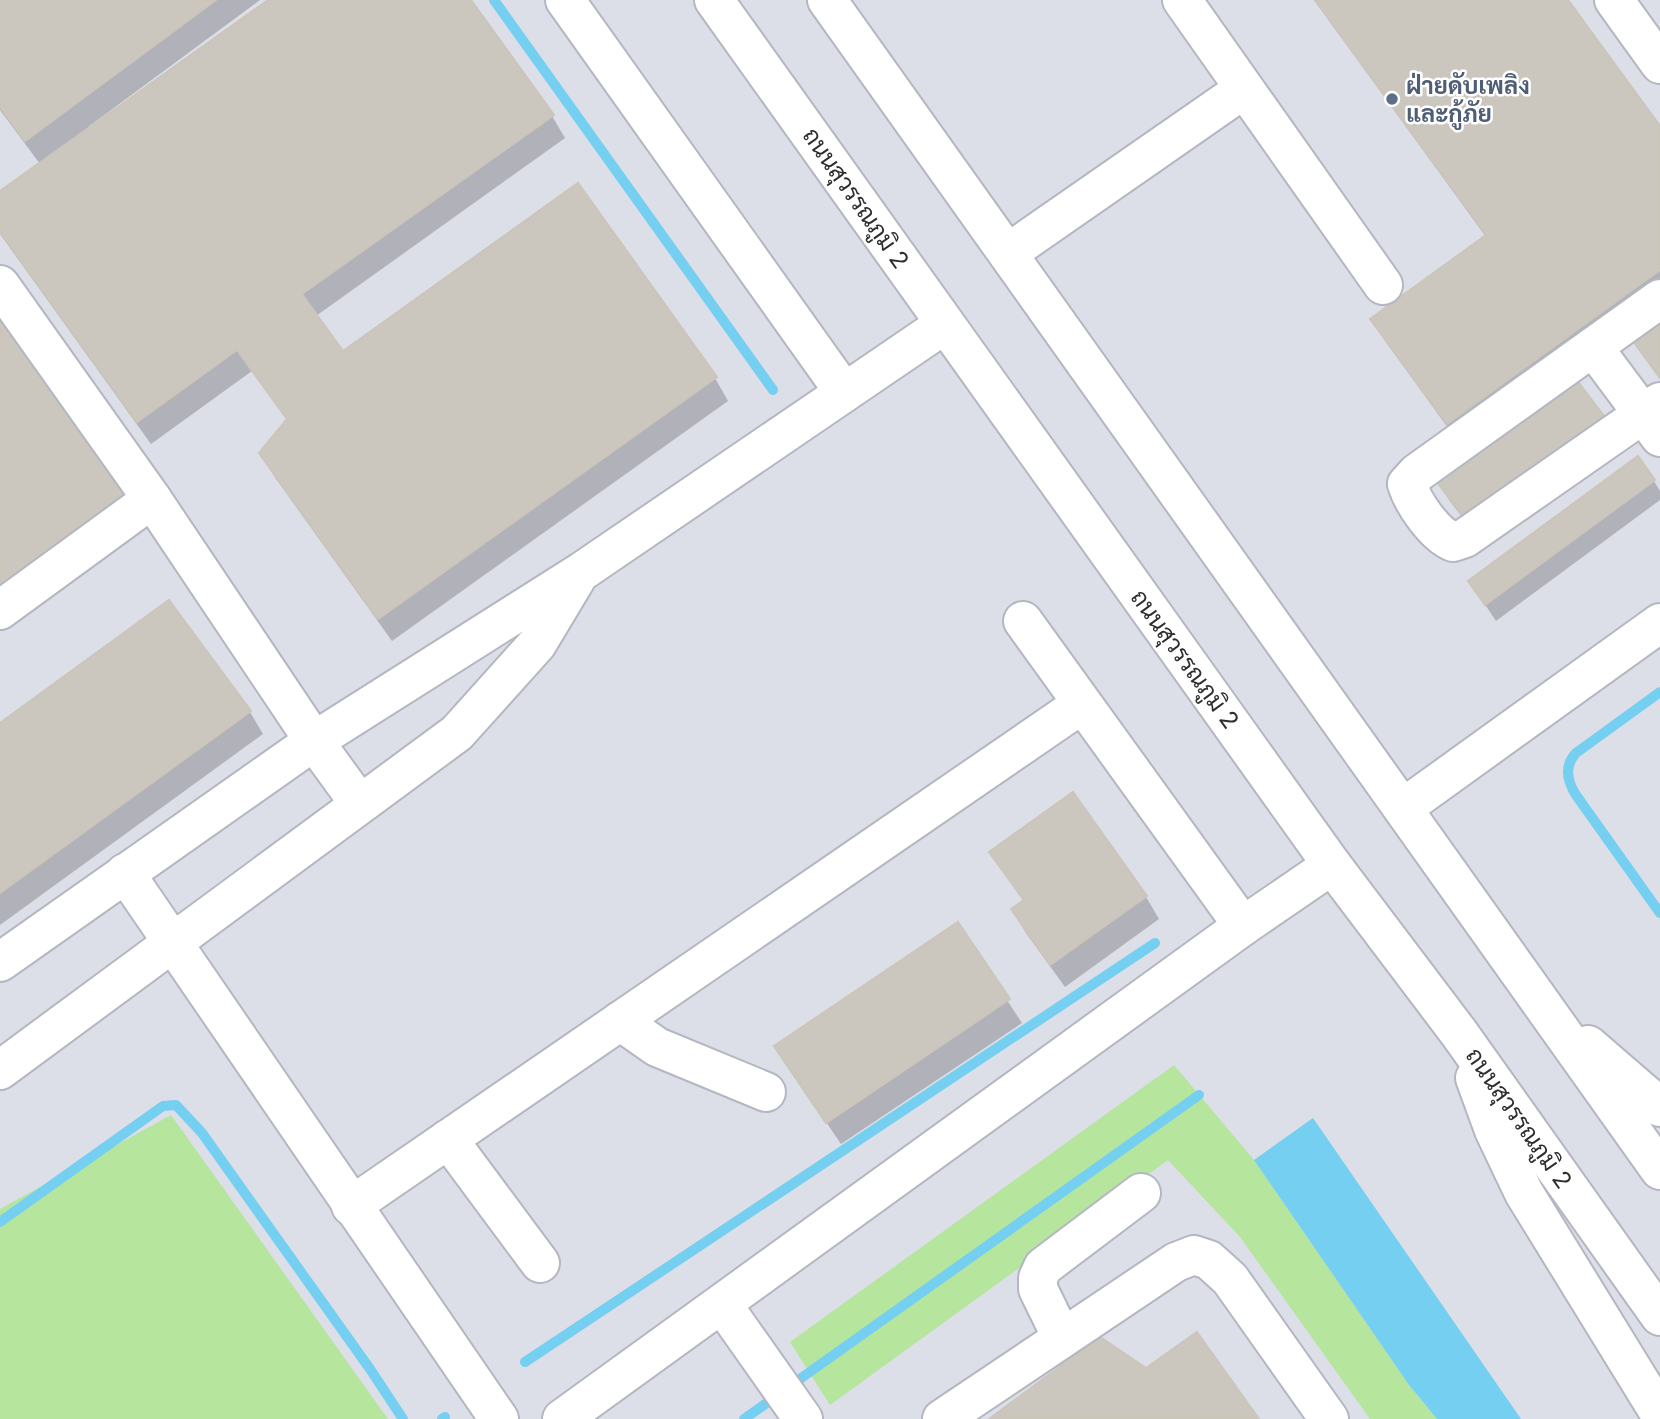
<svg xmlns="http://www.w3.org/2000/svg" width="1660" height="1419" font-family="Inter,Sarabun,sans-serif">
	<rect width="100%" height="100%" fill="#efe9e1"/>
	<rect fill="#dcdee8" x="0" y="0" width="1660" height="1419"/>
	<g fill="#b6e59e">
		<polygon points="1174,1065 1254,1160 1409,1385 1437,1419 1370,1419 1240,1237 1168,1160 830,1405 790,1342"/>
		<polygon points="171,1115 388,1419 0,1419 0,1209"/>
	</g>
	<polygon fill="#75cff0" points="1313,1118 1521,1419 1437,1419 1409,1385 1254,1160"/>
	<g fill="#0003">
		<polygon points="0,0 260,0 88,127 90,129 271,0 469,0 552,116 565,138 316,316 342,354 577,186 715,378 728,401 392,641 274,476 261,453 288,421 252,371 151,444 0,234 0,193 40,164 0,110"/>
		<polygon points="1314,0 1566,0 1660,129 1660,302 1461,446 1386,342 1373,319 1486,237"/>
		<polygon points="1660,323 1660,379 1635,342"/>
		<polygon points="1576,381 1479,539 1449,500 1439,483"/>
		<polygon points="1654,481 1660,491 1660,500 1496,621 1470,582"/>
		<polygon points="250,712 263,734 0,925 0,725"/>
		<polygon points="991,853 1146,897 1159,919 1065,987 1026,933 1013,910 1024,902"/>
		<polygon points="958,925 1022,1023 841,1144 790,1069"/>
	</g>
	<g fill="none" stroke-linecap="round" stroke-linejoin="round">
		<g stroke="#75cff0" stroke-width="10">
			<polyline points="494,0 773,390"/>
			<path d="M1660 692 1576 753C1564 766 1567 781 1576 795L1660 913"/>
			<polyline points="0,1222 163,1106 176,1105 202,1133 370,1369 403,1419"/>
			<polyline points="525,1362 1155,943"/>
			<polyline points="790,1386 1199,1095"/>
			<polyline points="442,1419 445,1417"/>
			<polyline points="744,1419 778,1395"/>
		</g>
	</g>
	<g fill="#cbc7bf" stroke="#cbc5ba" stroke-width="2">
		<polygon points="0,0 216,0 25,141 0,107"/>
		<polygon points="268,0 471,0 554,115 302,294 343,351 578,183 717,377 378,619 259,453 287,419 237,350 137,422 0,232 0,191"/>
		<polygon points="1315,0 1568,0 1660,126 1660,270 1447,424 1370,319 1486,235"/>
		<polygon points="0,303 140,497 0,597"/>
		<polygon points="1660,321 1660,378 1633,341"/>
		<polygon points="1576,379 1607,420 1468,523 1437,482"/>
		<polygon points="1638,456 1655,480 1485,605 1468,581"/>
		<polygon points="169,600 251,711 0,893 0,723"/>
		<polygon points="1073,792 1147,896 1050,965 1011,909 1024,900 989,852"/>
		<polygon points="958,922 1010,999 826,1123 774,1046"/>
		<polygon points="1197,1332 1259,1419 989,1419 1100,1337 1146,1368"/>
	</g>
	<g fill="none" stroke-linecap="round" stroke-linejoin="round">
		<g stroke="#b4b7c1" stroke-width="42">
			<g id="minor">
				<polyline points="565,0 844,392"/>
				<polyline points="714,0 1332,865 1459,1033 1660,1316"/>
				<polyline points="827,0 1660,1170"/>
				<polyline points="1182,0 1383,285"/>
				<polyline points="1614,0 1660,64"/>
				<polyline points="1008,253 1244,89"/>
				<polyline points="0,285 152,499 314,741 359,803"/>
				<path d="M1660 299 1417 473 1407 484C1413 503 1434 534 1453 542L1465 538 1660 402"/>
				<polyline points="1593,347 1660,437"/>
				<polyline points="0,610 152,499"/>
				<polyline points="1023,621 1243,926"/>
				<polyline points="1403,808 1660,623"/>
				<polyline points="125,873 499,1419"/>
				<polyline points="0,962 314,741 581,572 945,324"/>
				<polyline points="620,1021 657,1047 766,1092"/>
				<polyline points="1588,1045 1660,1107"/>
				<polyline points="0,1070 457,733 537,644 576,579"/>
				<polyline points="1475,1078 1494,1130 1524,1193 1660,1414"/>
				<polyline points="448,1139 540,1263"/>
				<polyline points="351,1206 1082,704"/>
				<polyline points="722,1304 803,1419"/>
				<polyline points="1062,1338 1038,1289 1038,1278 1043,1267 1141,1193"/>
				<polyline points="562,1419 1243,926 1332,865"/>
				<polyline points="942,1419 1176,1262 1194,1255 1209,1260 1230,1279 1329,1419"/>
			</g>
		</g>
		<use href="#minor" stroke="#fff" stroke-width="38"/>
	</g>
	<circle fill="#5c6f8a" stroke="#fff" stroke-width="2.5" cx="1392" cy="99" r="7"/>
	<g text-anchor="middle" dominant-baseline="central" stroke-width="5" stroke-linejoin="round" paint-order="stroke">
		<g font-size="24" font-weight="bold" fill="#4e5e75" stroke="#fff" text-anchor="start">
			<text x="1406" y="85">ฝ่ายดับเพลิง<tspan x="1406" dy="28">และกู้ภัย</tspan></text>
		</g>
		<g font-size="24" fill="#2e2e2e" stroke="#fff">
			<text transform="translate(856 198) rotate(55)">ถนนสุวรรณภูมิ 2</text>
			<text transform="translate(1185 659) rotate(54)">ถนนสุวรรณภูมิ 2</text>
			<text transform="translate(1519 1118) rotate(55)">ถนนสุวรรณภูมิ 2</text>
		</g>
	</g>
</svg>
